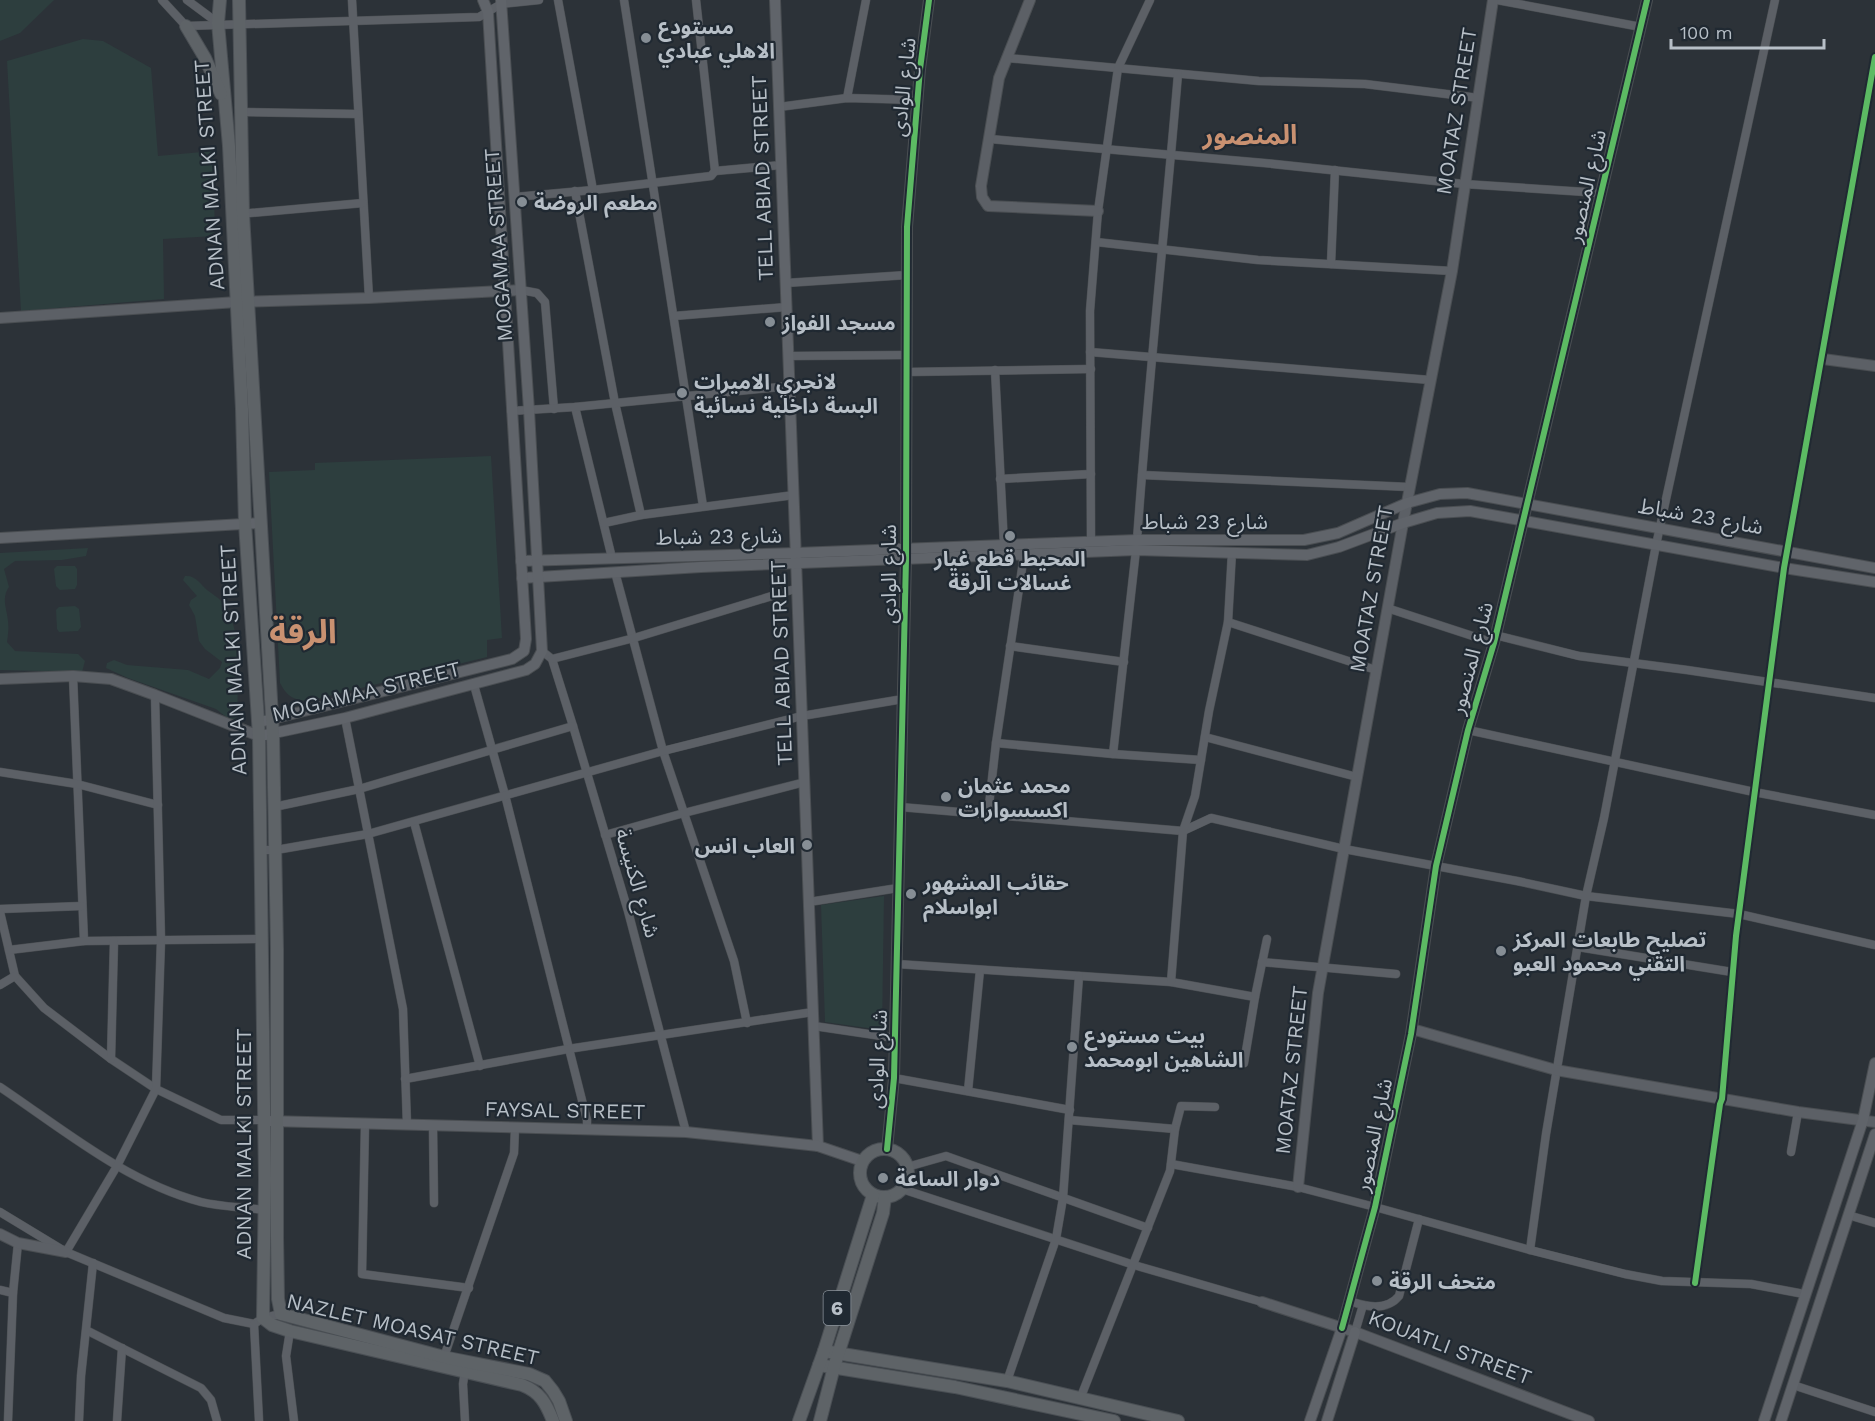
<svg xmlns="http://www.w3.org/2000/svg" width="1875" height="1421" font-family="'Work Sans','Noto Sans Arabic',sans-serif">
	<rect width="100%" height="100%" fill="#2c3238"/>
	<g fill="#2d3e3e">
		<polygon points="0,0 54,0 20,33 0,41"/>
		<polygon points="83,39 103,41 151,68 158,156 213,151 215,236 163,239 164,299 21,311 7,61"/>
		<path d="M491 456 502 638 487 640V657L308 701C293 700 287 696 280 683L269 472 315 470V463Z"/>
		<path d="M88 548 86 556 62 560 15 561 4 569 9 587C1 598 7 609 8 621 9 628 8 635 7 642L15 651 78 654 85 661 82 672 0 670V553Z"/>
		<polygon points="57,566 75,566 77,569 77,585 75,589 60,590 56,586 54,569"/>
		<path d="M185 576C196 575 200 584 207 590 212 594 218 597 222 602 245 632 236 679 238 715L236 718 230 720 216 709 128 678 106 668 107 663 114 660 127 665 188 670 209 679 220 668 222 662 205 649 199 641 195 616 189 605 191 600 197 596 183 580Z"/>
		<polygon points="75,606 79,609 81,627 78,631 59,632 57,629 56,610 59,607"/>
		<polygon points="884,896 882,1030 825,1022 821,905"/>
	</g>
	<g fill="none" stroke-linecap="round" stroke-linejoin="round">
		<g stroke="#4a4e52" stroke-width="9">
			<g id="minor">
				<polyline points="162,0 186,26 479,17 501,4 539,0"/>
				<polyline points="187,0 218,23"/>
				<polyline points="352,0 369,298"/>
				<polyline points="624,0 703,506"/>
				<polyline points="1497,0 1641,27"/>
				<polyline points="1007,58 1259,81 1365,84 1479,98"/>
				<polyline points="847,98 866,0"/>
				<polyline points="779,107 847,98 917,100"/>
				<polyline points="241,112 358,114"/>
				<polyline points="990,139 1264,163 1464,184 1601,193"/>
				<polyline points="715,171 782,165"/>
				<polyline points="593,190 711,176 715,171 696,0"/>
				<polyline points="575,191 615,403 641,515"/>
				<polyline points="515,197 593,190 558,0"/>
				<polyline points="239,214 363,203"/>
				<polyline points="1096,242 1258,260 1452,271"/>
				<polyline points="1331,264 1335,170"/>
				<polyline points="786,283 907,275"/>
				<polyline points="521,290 537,293 545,302 554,409"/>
				<polyline points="674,316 787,307"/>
				<polyline points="1090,352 1430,380"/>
				<polyline points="789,356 906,355"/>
				<polyline points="995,370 1004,545"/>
				<polyline points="906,372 1091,369"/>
				<polyline points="575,407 612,558"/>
				<polyline points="511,411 575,407 790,386"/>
				<polyline points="1142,475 1409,487"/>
				<polyline points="1000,479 1091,474"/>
				<polyline points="604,523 641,515 794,495"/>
				<path d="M1137 540C1148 384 1165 229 1178 74"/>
				<polyline points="1091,542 1090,311 1098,211 1118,68 1150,0"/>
				<polyline points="615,572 663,751 734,961 747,1023"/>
				<polyline points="1387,608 1494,643"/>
				<polyline points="1228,622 1376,670"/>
				<polyline points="1495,635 1579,656 1687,670 1875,698"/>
				<polyline points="1010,646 1124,662"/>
				<polyline points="542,651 552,659 573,726 628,911 686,1132"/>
				<polyline points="552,659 634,638 798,588"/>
				<polyline points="73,676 84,941"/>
				<polyline points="474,685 505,795 587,1120 587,1130"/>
				<polyline points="345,718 403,1009 407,1125"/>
				<polyline points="1468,730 1754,792 1875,815"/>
				<polyline points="1205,737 1357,777"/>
				<polyline points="996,743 1113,754 1201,760"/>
				<polyline points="1113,754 1136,550"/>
				<polyline points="0,772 77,784 158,805"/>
				<polyline points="274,807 359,789 573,726"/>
				<polyline points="900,807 1183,831 1211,818 1344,849 1517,881 1586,896 1739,914 1875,945"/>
				<polyline points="988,814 996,743 1024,555"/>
				<polyline points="414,822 480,1066"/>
				<polyline points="605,835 684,813 805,782"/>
				<polyline points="261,850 276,850 368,834 663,751 802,716 903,699"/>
				<polyline points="809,902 898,888"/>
				<polyline points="0,909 82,906"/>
				<polyline points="0,912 15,976 44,1008 111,1059 156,1089 221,1120 263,1120"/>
				<polyline points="1578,947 1732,972"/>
				<polyline points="9,950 84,941 261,939"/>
				<polyline points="1262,962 1396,974"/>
				<polyline points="897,964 1171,982 1255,997"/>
				<polyline points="1171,982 1183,831 1195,796 1209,711 1228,622 1232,552"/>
				<polyline points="0,985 15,976"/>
				<polyline points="814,1026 895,1038"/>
				<polyline points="111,1059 114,941"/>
				<polyline points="1244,1063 1255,997 1267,939"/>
				<polyline points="894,1078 1070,1110"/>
				<polyline points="405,1079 568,1049 813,1012"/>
				<path d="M0 1087C64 1130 126 1182 201 1202 221 1207 244 1207 265 1210"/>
				<polyline points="968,1091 980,970"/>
				<polyline points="1069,1120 1175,1129 1181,1106 1215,1107"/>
				<polyline points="365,1124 362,1274 469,1288"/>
				<polyline points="433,1126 434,1203"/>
				<polyline points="1791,1152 1798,1112"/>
				<polyline points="1171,1164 1298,1187 1375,1207 1530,1250 1625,1274 1662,1281 1751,1284 1804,1294"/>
				<polyline points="907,1167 946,1156 1148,1228"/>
				<polyline points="902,1189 1134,1265 1262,1302"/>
				<polyline points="0,1212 66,1252 224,1318 254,1324 263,1318 281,1314"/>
				<polyline points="1848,1215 1875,1223"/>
				<polyline points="1530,1250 1546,1134 1586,896 1604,818 1656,545 1775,0"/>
				<polyline points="66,1252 117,1166 156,1089 161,940 155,695"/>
				<polyline points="1695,1283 1720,1104 1722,1099 1736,936 1784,568 1875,57"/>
				<polyline points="0,1290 13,1293"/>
				<path d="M1350 1301C1366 1307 1387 1311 1399 1296L1419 1219"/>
				<polyline points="254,1324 259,1421"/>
				<polyline points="88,1331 201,1388 211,1400 217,1421"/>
				<polyline points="290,1331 286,1356 294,1421"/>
				<polyline points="1355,1332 1363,1305"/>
				<polyline points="444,1357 514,1153 515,1128"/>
				<polyline points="1007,1381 1056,1239 1063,1198 1079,976"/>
				<polyline points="1793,1385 1875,1412"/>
				<polyline points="1080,1399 1170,1171 1175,1129"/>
				<polyline points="8,1421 13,1293 18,1243"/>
				<polyline points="79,1421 81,1376 93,1263"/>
				<polyline points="117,1421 122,1348"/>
				<polyline points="465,1421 463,1384 465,1371"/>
			</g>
		</g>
		<g stroke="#4a4e52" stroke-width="12">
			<g id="tertiary">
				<polyline points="1030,0 999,78 981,186 982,197 988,206 1098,211"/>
				<polyline points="0,318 237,302 369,298 521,290"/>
				<polyline points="1823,359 1875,366"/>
				<polyline points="0,679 73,676 111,679 155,695 259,736"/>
				<polyline points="1412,1029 1556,1070 1798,1112 1875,1122"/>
				<polyline points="887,1149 894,1078 906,559 907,227 920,69 929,0"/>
				<polyline points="1298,1187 1318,993 1403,523 1452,271 1493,0"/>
				<polyline points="0,1234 18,1243 66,1252"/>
				<polyline points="1262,1302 1355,1332 1589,1421"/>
				<polyline points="1342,1328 1375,1207 1411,1034 1436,866 1468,730 1494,643 1647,0"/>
			</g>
		</g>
		<g stroke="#4a4e52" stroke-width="12">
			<g id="secondary">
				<polyline points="775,0 818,1146"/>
				<polyline points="0,538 260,523"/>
				<polyline points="521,561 796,553 1137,540 1304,540 1338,533 1407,503 1440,494 1467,493 1875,568"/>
				<polyline points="522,578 701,567 1136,550 1307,555 1339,547 1403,523 1437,513 1470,511 1784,568 1875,582"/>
				<polyline points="264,721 512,659 524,651 526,639 488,12 483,0"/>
				<polyline points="265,735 345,718 526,670 535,664 542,651 529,410 501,0"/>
				<polyline points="269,1121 686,1132 818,1146 862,1161"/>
				<polyline points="1310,1421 1342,1328"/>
				<polyline points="1327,1421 1355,1332"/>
				<polyline points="1764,1421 1863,1120 1875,1063"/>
				<polyline points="1781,1421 1875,1134"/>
			</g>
		</g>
		<g stroke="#4a4f54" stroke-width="14">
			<g id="primary">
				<path d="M220 0 218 23 229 146 242 409 245 523 259 736 265 1179 263 1318 272 1325 290 1331 522 1385C540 1392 546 1403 553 1421"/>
				<polyline points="239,0 243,214 273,734 277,949 277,1237 278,1299 281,1314 448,1358 529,1374 545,1381 553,1391 559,1401 566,1421"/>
				<polyline points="186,26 205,58 221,94"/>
				<circle cx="884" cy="1173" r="24"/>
				<polyline points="824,1351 1007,1381 1178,1421"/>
				<polyline points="819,1365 955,1387 1114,1421"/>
				<polyline points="799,1421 824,1351 873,1195"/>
				<polyline points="820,1421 834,1367 883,1213 885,1197"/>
			</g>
		</g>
		<use href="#minor" stroke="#5c6066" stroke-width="8"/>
		<use href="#tertiary" stroke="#5c6066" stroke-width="10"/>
		<use href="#secondary" stroke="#60646a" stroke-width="10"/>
		<use href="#primary" stroke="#5e6367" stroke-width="12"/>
		<g stroke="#202932" stroke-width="10">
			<g id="cycleway">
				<polyline points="887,1149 894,1078 906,559 907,227 920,69 929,0"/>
				<polyline points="1695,1283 1720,1104 1722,1099 1736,936 1784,568 1875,57"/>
				<polyline points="1342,1328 1375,1207 1411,1034 1436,866 1468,730 1494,643 1647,0"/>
			</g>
		</g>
		<use href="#cycleway" stroke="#5cba63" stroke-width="6"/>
	</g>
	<g fill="#868e95" stroke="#202932" stroke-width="2">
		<circle cx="646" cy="38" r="6"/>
		<circle cx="522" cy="202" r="6"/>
		<circle cx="770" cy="322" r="6"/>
		<circle cx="682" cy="393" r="6"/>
		<circle cx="1010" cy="536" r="6"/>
		<circle cx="946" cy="797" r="6"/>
		<circle cx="807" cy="845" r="6"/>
		<circle cx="911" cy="894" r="6"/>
		<circle cx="1501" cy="951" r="6"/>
		<circle cx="1072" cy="1047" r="6"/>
		<circle cx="883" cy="1178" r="6"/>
		<circle cx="1377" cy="1281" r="6"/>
	</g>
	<g text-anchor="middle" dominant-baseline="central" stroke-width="4.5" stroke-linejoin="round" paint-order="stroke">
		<rect fill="#202932" stroke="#8a929a" stroke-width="1.5" x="823.5" y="1291" width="27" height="34" rx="4.5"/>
		<g font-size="20" font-weight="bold" fill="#b7bfc7">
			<text x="837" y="1308">6</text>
		</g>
		<g font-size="21" font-weight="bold" fill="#b7bfc7" stroke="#202932" text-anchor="start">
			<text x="658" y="26">مستودع<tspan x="658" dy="24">الاهلي عبادي</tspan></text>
			<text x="534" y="202">مطعم الروضة</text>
			<text x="782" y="322">مسجد الفواز</text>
			<text x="694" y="381">لانجري الاميرات<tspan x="694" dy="24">البسة داخلية نسائية</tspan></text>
			<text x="1010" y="558" text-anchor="middle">المحيط قطع غيار<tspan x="1010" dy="24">غسالات الرقة</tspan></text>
			<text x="958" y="785">محمد عثمان<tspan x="958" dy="24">اكسسوارات</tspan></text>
			<text x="795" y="845" text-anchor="end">العاب انس</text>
			<text x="923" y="882">حقائب المشهور<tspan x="923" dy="24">ابواسلام</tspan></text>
			<text x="1513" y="939">تصليح طابعات المركز<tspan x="1513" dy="24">التقني محمود العبو</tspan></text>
			<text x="1084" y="1035">بيت مستودع<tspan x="1084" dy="24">الشاهين ابومحمد</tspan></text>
			<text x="895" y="1178">دوار الساعة</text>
			<text x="1389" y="1281">متحف الرقة</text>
		</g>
		<g font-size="21" fill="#b7bfc7" stroke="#202932">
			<text transform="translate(903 87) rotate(-84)">شارع الوادى</text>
			<text transform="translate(1456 111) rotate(-81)">MOATAZ STREET</text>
			<text transform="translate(209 175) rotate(-94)">ADNAN MALKI STREET</text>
			<text transform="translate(762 178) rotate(-92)">TELL ABIAD STREET</text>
			<text transform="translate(1586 186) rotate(-77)">شارع المنصور</text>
			<text transform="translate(498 245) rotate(-94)">MOGAMAA STREET</text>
			<text transform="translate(1701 516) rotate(10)">شارع 23 شباط</text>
			<text x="1205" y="521">شارع 23 شباط</text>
			<text transform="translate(719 536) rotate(-1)">شارع 23 شباط</text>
			<text transform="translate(888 574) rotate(-90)">شارع الوادى</text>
			<text transform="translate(1371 589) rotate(-80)">MOATAZ STREET</text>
			<text transform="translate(1471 658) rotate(-75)">شارع المنصور</text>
			<text transform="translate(233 660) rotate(-93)">ADNAN MALKI STREET</text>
			<text transform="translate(781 663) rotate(-92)">TELL ABIAD STREET</text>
			<text transform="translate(366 691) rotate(-14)">MOGAMAA STREET</text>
			<text transform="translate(638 883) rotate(74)">شارع الكنيسة</text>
			<text transform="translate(877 1059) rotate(-87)">شارع الوادى</text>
			<text transform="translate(1291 1070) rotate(-84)">MOATAZ STREET</text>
			<text transform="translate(565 1110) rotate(1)">FAYSAL STREET</text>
			<text transform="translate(1373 1135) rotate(-78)">شارع المنصور</text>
			<text transform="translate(243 1144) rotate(-90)">ADNAN MALKI STREET</text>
			<text transform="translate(413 1329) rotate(13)">NAZLET MOASAT STREET</text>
			<text transform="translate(1450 1347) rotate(21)">KOUATLI STREET</text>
		</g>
		<g font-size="27" font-weight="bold" fill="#c99171" stroke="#202932">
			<text x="1250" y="135">المنصور</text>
		</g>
		<g font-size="33" font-weight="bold" fill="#c99171" stroke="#202932">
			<text x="303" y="631">الرقة</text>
		</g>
	</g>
	<path d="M1671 39v9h153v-9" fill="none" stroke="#b7bfc7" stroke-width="3"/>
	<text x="1680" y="39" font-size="18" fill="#b7bfc7" stroke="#202932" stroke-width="4.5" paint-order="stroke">100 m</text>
</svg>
